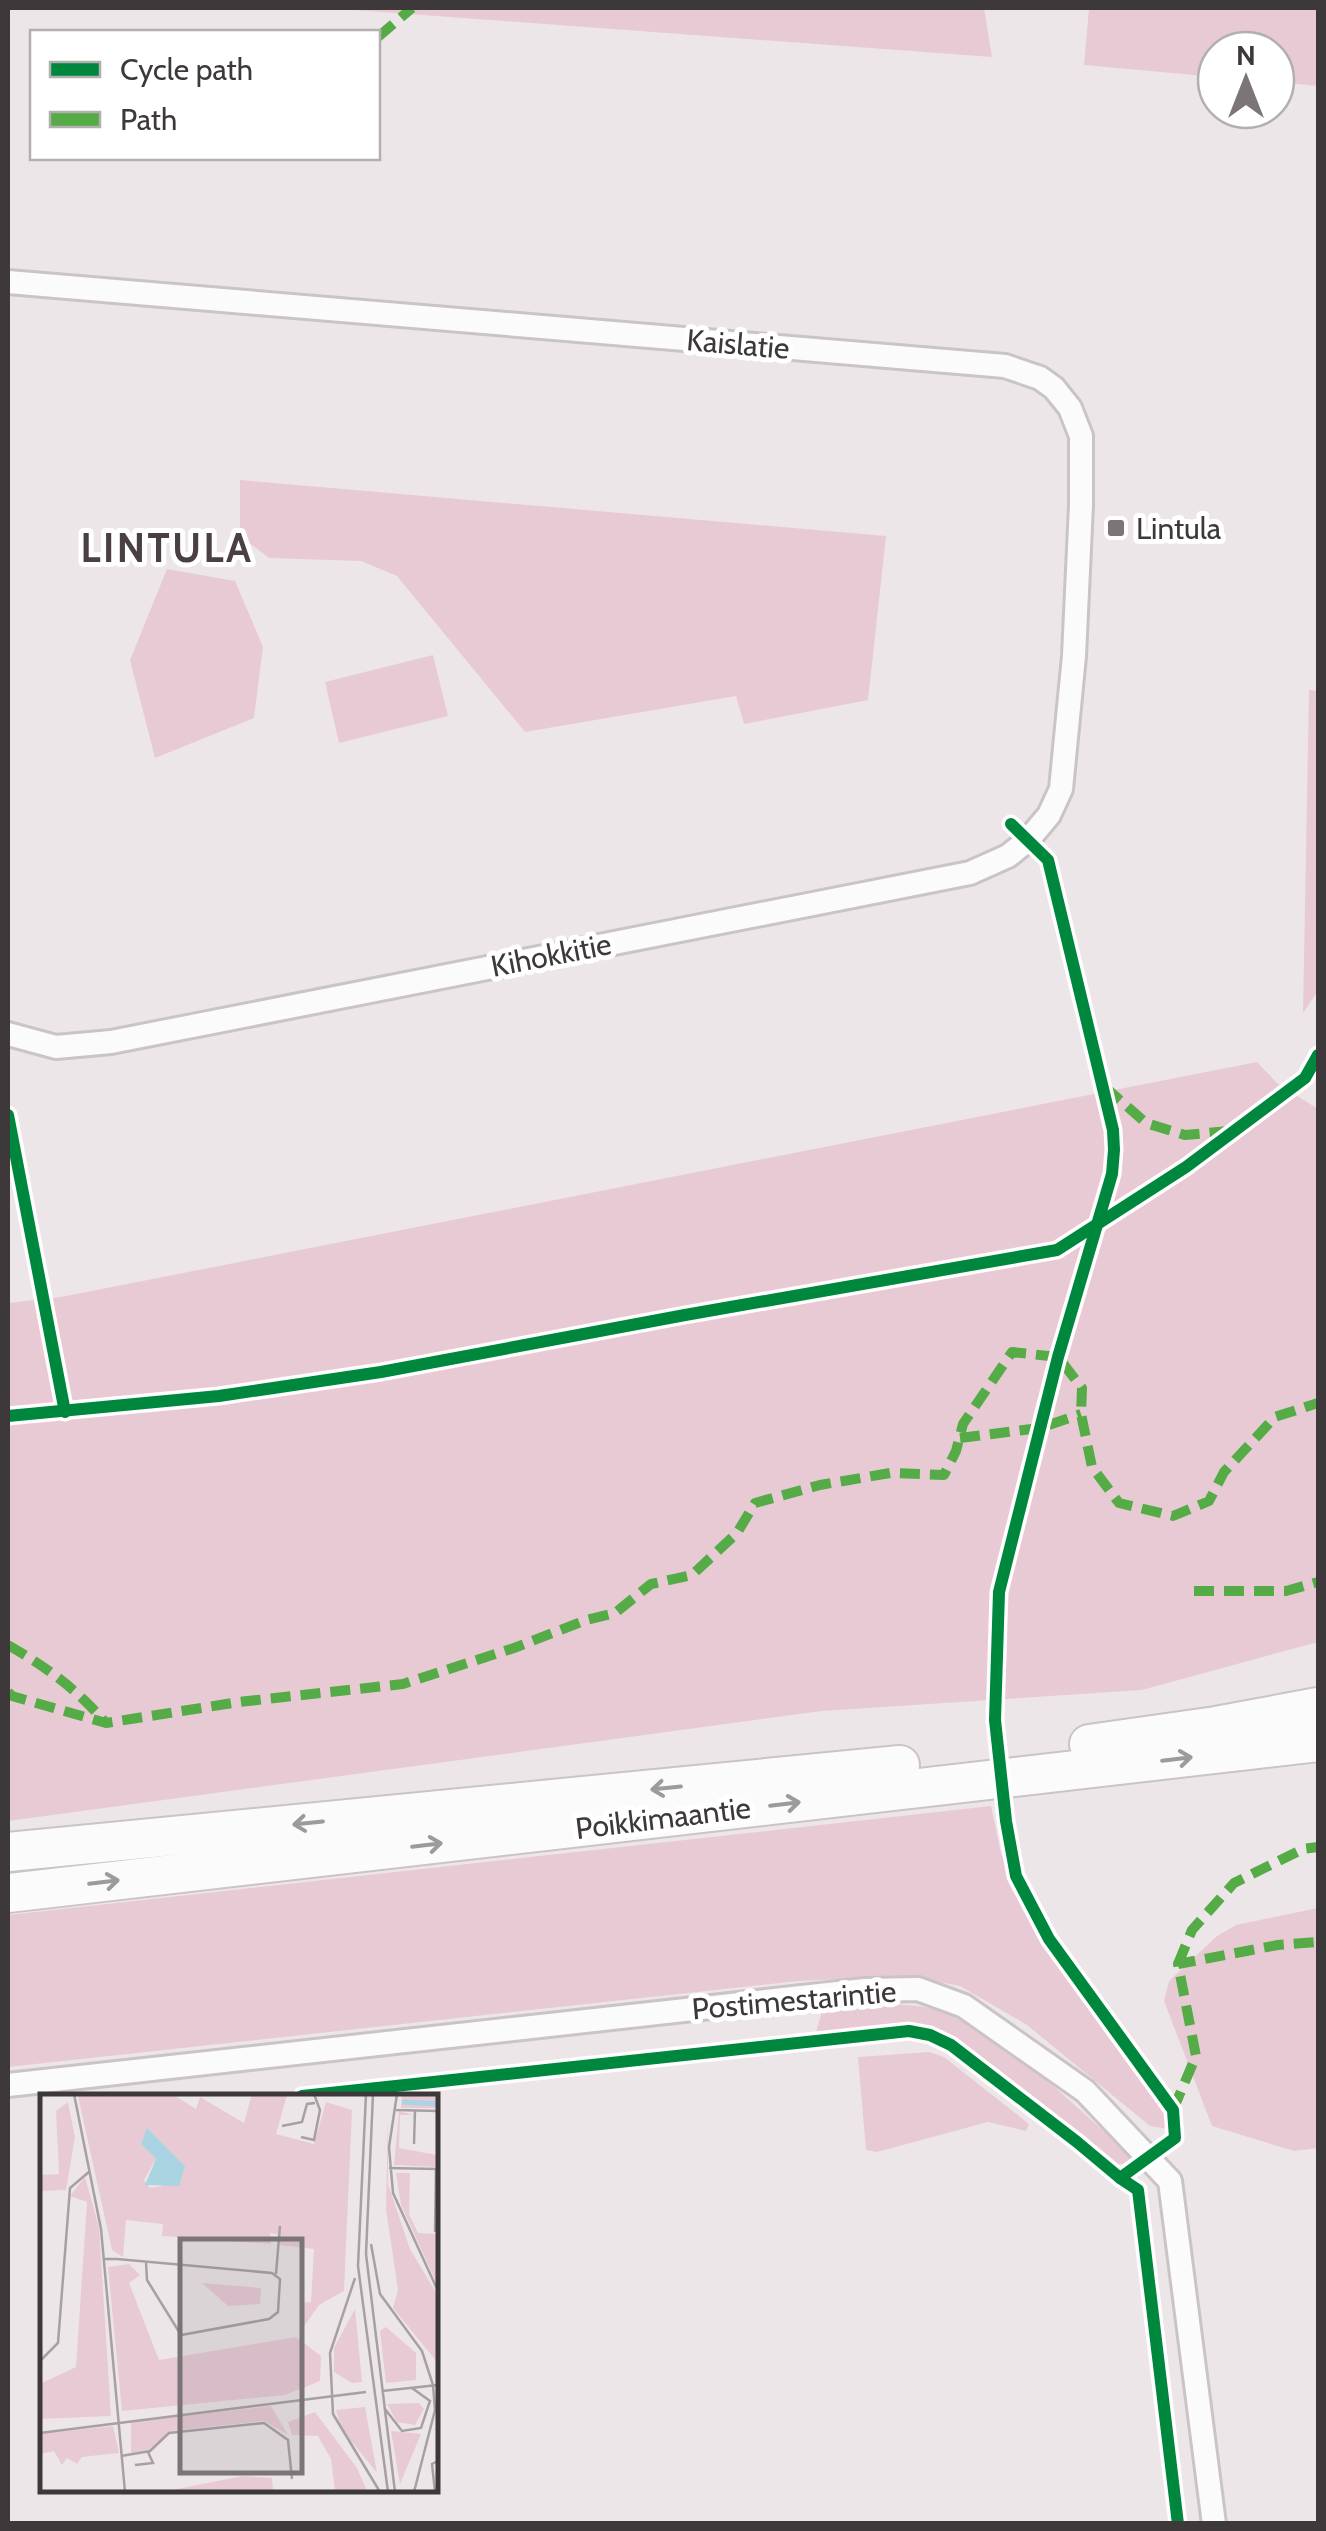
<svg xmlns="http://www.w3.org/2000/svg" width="1326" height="2531" font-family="Cabin,sans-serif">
	<rect width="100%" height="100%" fill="#ede6e8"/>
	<g fill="#e8cad5">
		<polygon points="328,8 984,8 992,57"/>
		<polygon points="1089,8 1318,8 1318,86 1276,82 1276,50 1216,50 1216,77 1084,65"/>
		<polygon points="240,480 886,536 868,700 744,724 736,696 525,732 397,576 361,561 269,558 240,536"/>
		<polygon points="167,569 235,581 263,647 254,718 155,758 130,660"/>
		<polygon points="433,655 448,716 339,743 325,682"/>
		<polygon points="1309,690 1318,691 1318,991 1303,1013"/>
		<polygon points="1257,1062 1277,1083 1318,1109 1318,1642 1142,1690 822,1711 8,1821 8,1303 61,1297"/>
		<polygon points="991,1806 1001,1853 1026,1914 1104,2031 1163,2108 1169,2129 1150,2126 1027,2025 960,1986 909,1976 798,1981 8,2067 8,1915"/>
		<polygon points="1318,1908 1318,2148 1294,2151 1212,2126 1164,2001 1169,1981 1217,1936 1236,1925"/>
		<path d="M893 2004C906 2005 920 2005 932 2009 1001 2029 1078 2110 1133 2157L1124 2164H1113L953 2037 914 2023 816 2032 822 2012Z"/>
		<polygon points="929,2052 944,2057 1029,2124 1026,2131 988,2122 877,2152 866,2150 858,2057"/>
	</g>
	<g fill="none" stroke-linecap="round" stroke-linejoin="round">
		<g stroke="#cac4c6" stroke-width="28">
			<g id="minor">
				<polyline points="8,282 1005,366 1040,378 1054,388 1070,408 1081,436 1081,505 1074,656 1061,789 1049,815 1028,840 1008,856 970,873 111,1042 56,1047 8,1034"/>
				<polyline points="8,2085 865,1990 918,1989 964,2006 1085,2091 1170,2181 1214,2524"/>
			</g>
		</g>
		<g stroke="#cac4c6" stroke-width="42">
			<g id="primary">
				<polyline points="1089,1744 1216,1726 1318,1707"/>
				<polyline points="8,1852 900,1765"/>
				<polyline points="8,1893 1318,1742"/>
			</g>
		</g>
		<use href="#minor" stroke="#fcfbfc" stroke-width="22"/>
		<use href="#primary" stroke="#fcfbfc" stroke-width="38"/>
		<g stroke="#55ac46" stroke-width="10" stroke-dasharray="20 10" stroke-linecap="butt">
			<polyline points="378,37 412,8"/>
			<polyline points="1105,1087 1146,1123 1185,1135 1229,1131"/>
			<polyline points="960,1438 1040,1428 1081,1414"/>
			<polyline points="1194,1591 1286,1591 1318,1582"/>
			<path d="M8 1645C49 1669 74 1687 106 1723"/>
			<polyline points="8,1692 12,1696 106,1723 239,1702 403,1684 514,1648 586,1620 615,1613 651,1584 692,1575 737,1533 755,1503 820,1485 890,1473 944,1475 956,1451 963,1424 1012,1352 1058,1357 1082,1388 1081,1414 1092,1467 1119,1503 1173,1516 1209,1501 1224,1472 1275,1417 1318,1403"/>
			<polyline points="1178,1964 1192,1930 1234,1883 1303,1849 1318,1847"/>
			<polyline points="1173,2110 1196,2056 1178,1964 1278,1945 1318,1942"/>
		</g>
		<g stroke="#fff" stroke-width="19">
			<g id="cycleway">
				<polyline points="1011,824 1048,860 1113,1130 1114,1150 1112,1174 1058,1357 999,1592 995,1720 1006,1821 1016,1876 1049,1939 1173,2110 1175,2138 1120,2178"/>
				<polyline points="8,1115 65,1412"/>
				<polyline points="8,1416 219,1396 381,1372 685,1315 1057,1250 1186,1167 1305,1078 1318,1055"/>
				<polyline points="302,2096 909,2031 930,2035 951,2045 1077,2142 1120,2178 1138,2190 1178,2524"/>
			</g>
		</g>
		<use href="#cycleway" stroke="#00873e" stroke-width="12"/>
	</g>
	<defs><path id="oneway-shaft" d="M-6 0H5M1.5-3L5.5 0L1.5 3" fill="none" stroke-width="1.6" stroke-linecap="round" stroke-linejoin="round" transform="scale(2.5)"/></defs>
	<g stroke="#9c9a9b">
		<use href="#oneway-shaft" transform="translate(1177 1759) rotate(-7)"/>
		<use href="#oneway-shaft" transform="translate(666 1788) rotate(174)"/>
		<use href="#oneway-shaft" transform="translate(785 1804) rotate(-7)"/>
		<use href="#oneway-shaft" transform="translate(308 1823) rotate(174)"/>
		<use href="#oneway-shaft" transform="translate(427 1845) rotate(-7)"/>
		<use href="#oneway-shaft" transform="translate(104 1882) rotate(-7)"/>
	</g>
	<rect fill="#7b7577" stroke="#fff" stroke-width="4" x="1106" y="518" width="20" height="20" rx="5"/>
	<g text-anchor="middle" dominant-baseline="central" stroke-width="10" stroke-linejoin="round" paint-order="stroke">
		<g font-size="30" fill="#3d383a" stroke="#fff">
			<text transform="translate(738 344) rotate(5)">Kaislatie</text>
			<text transform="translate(551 955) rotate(-11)">Kihokkitie</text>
			<text transform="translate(663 1818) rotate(-7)">Poikkimaantie</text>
			<text transform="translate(794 2000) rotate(-5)">Postimestarintie</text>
		</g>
		<g font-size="30" fill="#3d383a" stroke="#fff" text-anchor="start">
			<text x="1136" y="528">Lintula</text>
		</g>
		<g font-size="40" font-weight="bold" letter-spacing="2.5" fill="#4a4043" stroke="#fff">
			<text x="167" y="547">LINTULA</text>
		</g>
	</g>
	<g transform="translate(40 2094)">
		<rect width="398" height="398" fill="#ede6e8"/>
		<path d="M71 0H132L156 15 160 3 204 29 212 0 247 1 236 40 274 50 286 8 312 16 304 197 279 211 260 238V209L271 208 274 155 240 151V141L230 139 231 150 122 142 123 130 86 126 83 163 72 156 38 2ZM105 54 137 67 122 92 110 94 104 86 116 65ZM362 0 397 2V14H361ZM28 8 35 43 26 96 0 97V81L19 80 16 17ZM359 17 373 21H360L359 54 397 61V73L354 71ZM348 20V90L370 155 397 200V268L353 214 358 196 346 115ZM370 79 369 120 378 139 397 140V190L361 111 356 79ZM45 83 59 133 71 322 0 325V290L36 273 47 108 30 102ZM89 170 100 181 89 189 119 266 256 243 281 262 280 287 245 301 82 317 68 173ZM162 189 221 194 220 210 188 212ZM315 215 322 288 312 289 294 278V254ZM346 233 376 259V286L346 289 340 237ZM379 309 384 315 375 331 357 328 347 310ZM231 312 248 341 224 327 132 337 111 355 91 359V328ZM325 313 337 379 302 336 296 316ZM275 318 317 374 327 397H295L291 365 278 342 252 341 248 328ZM73 332 79 359 42 363 37 370 27 364 22 371 14 357 0 360V340ZM351 337 381 340 360 390ZM203 382 232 384 233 397H127Z" fill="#e8cad5" fill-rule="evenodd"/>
		<path d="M107 34 145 72 139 92 105 91 116 65 101 50Z" fill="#aad4e1"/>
		<path fill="none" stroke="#aad4e1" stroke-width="5" d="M362 8 398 10"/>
		<path fill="none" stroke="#a7a0a2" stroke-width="2.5" d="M34 0 61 135 85 398M326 0 318 172 348 398M333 0 326 160 355 398M357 0 349 53 353 99 398 197M356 16 398 17M242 32 262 28 267 10 275 9M261 43 274 46 280 16 274 0M374 50 375 16M349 74 396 75M395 138 396 75M331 150 340 200 382 257 393 291 395 316 374 398M65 165H77L232 179 240 185 238 218 229 225 141 241 107 186 106 168M236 180 240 132M315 184 290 259 293 320 340 398M0 267 18 249 30 94 50 77M342 297 398 291M345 315 362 337 381 334 390 307 372 294M0 339 326 298M81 362 110 357 129 339 224 329 248 346 252 385M95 371 113 369 108 358M395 398 392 370 398 367"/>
		<path fill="#7b7577" fill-opacity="0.15" stroke="#7b7577" stroke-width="5" d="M140 145H262V379H140Z"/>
		<rect width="398" height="398" fill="none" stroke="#3d383a" stroke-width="5"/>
	</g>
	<rect width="1326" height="2531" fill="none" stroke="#3d383a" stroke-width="20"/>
	<rect x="30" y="30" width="350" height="130" fill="#ffffff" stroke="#b1afb0" stroke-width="2.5"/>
	<rect x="50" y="62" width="50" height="15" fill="#00873e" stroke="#b1afb0" stroke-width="2.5"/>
	<text x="120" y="80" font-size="30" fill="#3d383a">Cycle path</text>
	<rect x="50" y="112" width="50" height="15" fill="#55ac46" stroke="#b1afb0" stroke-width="2.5"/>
	<text x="120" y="130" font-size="30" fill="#3d383a">Path</text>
	<g transform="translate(1246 80)"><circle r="48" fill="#ffffff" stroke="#b1afb0" stroke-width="2.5"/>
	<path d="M0-8L18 38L0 25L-18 38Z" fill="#7b7577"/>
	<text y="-15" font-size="28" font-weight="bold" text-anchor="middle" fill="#3d383a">N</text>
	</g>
</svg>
